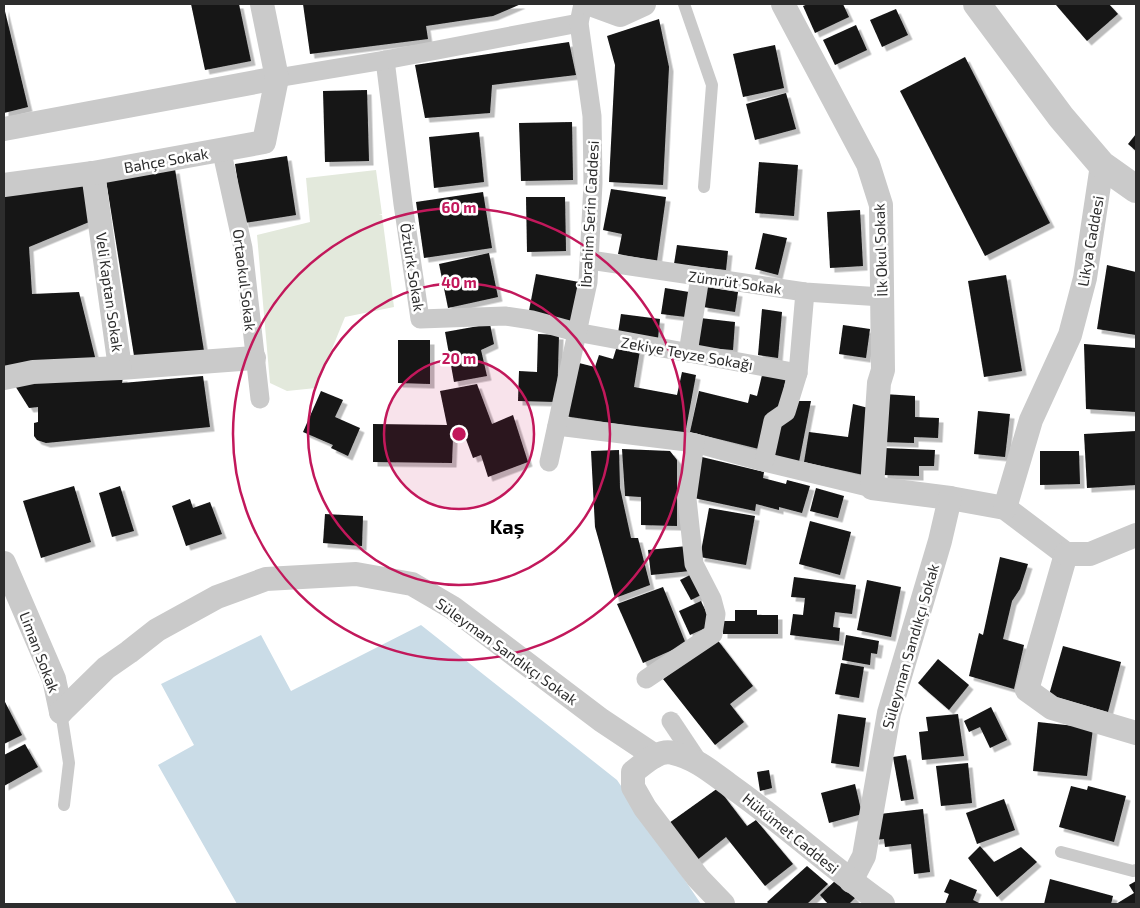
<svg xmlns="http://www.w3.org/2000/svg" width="1140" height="908" font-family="'Exo 2',sans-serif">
	<defs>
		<filter id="shadow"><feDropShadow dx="4.5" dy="4.5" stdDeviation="0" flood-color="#0004"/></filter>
	</defs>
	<rect width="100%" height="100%" fill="#fff"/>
	<polygon fill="#e3e9dc" points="376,170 382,214 379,215 382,215 394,307 345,317 316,388 287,391 270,383 257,235 310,222 306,178"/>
	<polygon fill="#cadce7" points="421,625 617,780 701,904 237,904 158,765 194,745 161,684 261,635 291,691"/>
	<g fill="#141414" filter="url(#shadow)">
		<polygon points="191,4 239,4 251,61 205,70"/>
		<polygon points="303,4 521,4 493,16 426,26 428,39 310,54"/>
		<polygon points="808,4 843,4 849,17 815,33 803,6"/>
		<polygon points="1057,4 1109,4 1118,14 1087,41 1056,5"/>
		<polygon points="4,7 28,107 4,113"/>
		<polygon points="896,9 908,35 882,47 870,20"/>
		<polygon points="659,19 669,67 663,185 609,182 615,65 607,36"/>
		<polygon points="856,25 867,50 835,65 823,40"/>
		<polygon points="569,42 576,75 492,85 490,113 425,118 415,65"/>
		<polygon points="775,45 784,88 743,97 733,54"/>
		<polygon points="965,57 1050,223 985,256 900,91"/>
		<polygon points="367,90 369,161 325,162 323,91"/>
		<polygon points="786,93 796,129 755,140 746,104"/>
		<polygon points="572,122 573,180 521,181 519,123"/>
		<polygon points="479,132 484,182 434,188 429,137"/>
		<polygon points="1136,134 1136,151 1128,144"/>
		<polygon points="287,156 296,215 244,223 235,164"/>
		<polygon points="759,162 798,165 794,216 755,213"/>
		<polygon points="175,169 204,351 135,362 106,180"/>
		<polygon points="81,181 94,220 29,247 32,294 79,292 96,361 4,372 4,192"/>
		<polygon points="611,189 666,197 657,261 618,254 622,234 603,230"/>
		<polygon points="483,192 492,248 424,258 416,202"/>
		<polygon points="526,197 565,197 566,251 527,252"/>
		<polygon points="860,210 863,266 830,268 827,212"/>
		<polygon points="763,233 787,238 778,275 755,269"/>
		<polygon points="677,245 728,251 726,270 674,264"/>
		<polygon points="489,253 498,297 448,308 439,264"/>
		<polygon points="1107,265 1136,272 1136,335 1097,329"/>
		<polygon points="536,274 579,282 571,323 528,316"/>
		<polygon points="1006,275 1022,371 984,377 968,281"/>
		<polygon points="706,287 738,292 735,312 703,307"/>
		<polygon points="665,288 689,292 686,317 661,314"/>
		<polygon points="762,309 782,312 778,358 758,355"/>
		<polygon points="621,314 660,319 658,338 618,333"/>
		<polygon points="700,318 735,322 733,350 697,347"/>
		<polygon points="490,324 494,344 481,350 487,376 454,382 445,332"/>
		<polygon points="843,325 870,329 866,358 839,354"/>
		<polygon points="538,334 559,335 557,402 518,401 519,371 537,372"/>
		<polygon points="398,340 430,340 430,384 398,383"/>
		<polygon points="1084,344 1136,348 1136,412 1086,409"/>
		<polygon points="617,346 640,350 634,387 677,395 682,372 696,375 685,434 564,416 575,362 595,367 599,355 613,359"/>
		<polygon points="763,371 786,376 781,404 763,450 690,432 699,391 748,403 750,394 757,396"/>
		<polygon points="203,376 210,427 46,443 37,440 34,436 34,423 38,422 38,407 29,408 12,381 123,377 122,383"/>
		<polygon points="477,384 492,424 513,415 528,462 488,477 481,455 473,458 464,434 453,438 452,463 373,462 373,424 447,425 440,391"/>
		<polygon points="321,391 343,400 335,417 360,428 348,456 331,448 333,445 303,432"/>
		<polygon points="884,394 915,396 915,417 939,418 938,438 914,437 914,443 882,442"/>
		<polygon points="792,401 811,401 799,462 769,455"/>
		<polygon points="853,404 872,409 868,476 804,462 809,432 848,437"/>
		<polygon points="978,411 1010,414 1005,457 974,454"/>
		<polygon points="1136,431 1136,485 1087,488 1084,434"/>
		<polygon points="883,448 935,450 934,466 919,466 919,476 883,475"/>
		<polygon points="622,449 670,451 677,460 677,526 641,525 641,497 625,496"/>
		<polygon points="619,450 620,488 631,538 638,538 650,585 615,598 595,527 591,451"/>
		<polygon points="1040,451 1079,451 1080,484 1040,485"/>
		<polygon points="702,457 764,472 763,478 786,484 787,480 810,486 802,513 779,507 779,510 756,504 755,511 694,498"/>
		<polygon points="74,486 91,542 41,558 23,501"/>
		<polygon points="120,486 134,531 112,537 99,493"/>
		<polygon points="816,488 844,496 838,518 810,511"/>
		<polygon points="190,499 193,508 210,502 222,534 186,546 172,506"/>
		<polygon points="709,508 755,516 746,565 700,557"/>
		<polygon points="325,514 363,516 362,546 323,543"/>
		<polygon points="810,521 851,532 840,575 799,564"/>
		<polygon points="687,546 690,571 651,575 648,550"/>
		<polygon points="1000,557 1028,564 1020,589 1012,601 1003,639 1024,645 1014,689 969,676 979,633 983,635"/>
		<polygon points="696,572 707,592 691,600 680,580"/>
		<polygon points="794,577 856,585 852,614 835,612 833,627 840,628 839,641 790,635 793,614 803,615 805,598 791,597"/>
		<polygon points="867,580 901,587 891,637 857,630"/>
		<polygon points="663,587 686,644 643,663 617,604"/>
		<polygon points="701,601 712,625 690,635 679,611"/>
		<polygon points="735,610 757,610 757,615 778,615 778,634 723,634 723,621 735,621"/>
		<polygon points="846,635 879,641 877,654 871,653 870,665 842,660"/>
		<polygon points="716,638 753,686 730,704 744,722 715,745 663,679"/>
		<polygon points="1063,646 1121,662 1108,712 1049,695"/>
		<polygon points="938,659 969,685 949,710 918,683"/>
		<polygon points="841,663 864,667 859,698 835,694"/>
		<polygon points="4,700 22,735 4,744"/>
		<polygon points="991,707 1007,740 990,748 980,727 969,732 964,721"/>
		<polygon points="838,714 866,718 859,767 831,763"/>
		<polygon points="958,714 964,756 922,760 919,732 928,731 926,717"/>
		<polygon points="1038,722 1093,728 1087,776 1033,771"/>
		<polygon points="25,744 38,767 4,786 4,755"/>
		<polygon points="906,755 914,799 901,801 893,757"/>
		<polygon points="968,763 972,803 941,806 936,766"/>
		<polygon points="769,770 772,788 760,791 757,772"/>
		<polygon points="855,784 862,814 829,823 821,793"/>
		<polygon points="1071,786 1087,790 1088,786 1126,796 1114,842 1059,827"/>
		<polygon points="718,788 747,826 756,820 793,864 765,886 726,837 696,861 669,823"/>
		<polygon points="1004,799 1015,830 977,844 966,813"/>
		<polygon points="923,809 930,872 914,874 911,844 885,847 884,839 874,840 880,814"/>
		<polygon points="980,846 994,862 1021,847 1037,862 997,897 968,858"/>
		<polygon points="807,866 828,884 807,904 769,904 767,902"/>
		<polygon points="837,879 855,898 849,904 828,904 820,895"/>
		<polygon points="950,879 977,890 973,900 981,904 945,904 949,894 944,892"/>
		<polygon points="1050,879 1113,896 1111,904 1044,904"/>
		<polygon points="1136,881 1136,904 1116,904 1134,893 1129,885"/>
	</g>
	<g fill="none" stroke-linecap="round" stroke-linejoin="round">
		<g stroke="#cacaca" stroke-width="12">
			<polyline points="684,4 712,85 704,187"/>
			<polyline points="61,712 69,763 64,805"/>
			<polyline points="1061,852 1133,871 1136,870"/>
		</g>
		<g stroke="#cacaca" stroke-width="19">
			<polyline points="385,60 403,204 420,319 505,316 532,320 576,332 798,373"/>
			<polyline points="277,78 385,60 579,23"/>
			<polyline points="224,162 243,248 260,399"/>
			<polyline points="590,260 805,292 882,297"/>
			<polyline points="688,353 700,277"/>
			<polyline points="557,426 695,443 764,462 872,488"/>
			<polyline points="549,462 588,282 593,183 592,116 579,23 583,4"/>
			<polyline points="764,462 773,421 786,412 798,373 805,292"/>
			<polyline points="646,679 713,634 716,614 712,599 694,564 687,499 695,443"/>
			<polyline points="671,721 699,763"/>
		</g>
		<g stroke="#cacaca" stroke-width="24">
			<polyline points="590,4 620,15 644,4"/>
			<polyline points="783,4 868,164 881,205 883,370 879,383 872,488 950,498 1005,508 1066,554"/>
			<polyline points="4,129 277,78"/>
			<polyline points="93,173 120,368 254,358"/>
			<polyline points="4,185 93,173 264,142 277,78 262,4"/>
			<polyline points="4,378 33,372 120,368"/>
			<polyline points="1005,508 1031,420 1070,335 1085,278 1102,165"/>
			<polyline points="1066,554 1027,690 1052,708 1136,733"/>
			<polyline points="1066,554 1090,554 1136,535"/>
			<polyline points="4,563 54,679 61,712"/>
			<polyline points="61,712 106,668 129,652 157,630 217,597 266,579 356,574 412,584 453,608 601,720 655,756"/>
			<polyline points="851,881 864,856 889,713 940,541 950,498"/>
			<path d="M723 904 698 878 645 808 633 787V772C644 764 658 749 673 753 696 758 714 774 732 787 784 824 831 867 883 904"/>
		</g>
		<polyline stroke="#cacaca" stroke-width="28" points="977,4 1061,117 1102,165 1136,189"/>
	</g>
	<circle cx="459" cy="434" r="75" fill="#c2185b" fill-opacity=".12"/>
	<g fill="none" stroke="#c2185b" stroke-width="2.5">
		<circle cx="459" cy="434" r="75"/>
		<circle cx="459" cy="434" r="151"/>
		<circle cx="459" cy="434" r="226"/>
	</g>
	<g text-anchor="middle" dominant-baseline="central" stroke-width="5" stroke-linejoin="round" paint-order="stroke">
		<g font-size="15" fill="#2d2d2d" stroke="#fff">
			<text transform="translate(166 160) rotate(-10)">Bahçe Sokak</text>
			<text transform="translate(589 214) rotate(-87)">İbrahim Serin Caddesi</text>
			<text transform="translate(1090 241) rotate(-80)">Likya Caddesi</text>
			<text transform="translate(880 250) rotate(-92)">İlk Okul Sokak</text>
			<text transform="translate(413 267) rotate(81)">Öztürk Sokak</text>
			<text transform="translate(245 280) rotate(83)">Ortaokul Sokak</text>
			<text transform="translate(735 282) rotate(8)">Zümrüt Sokak</text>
			<text transform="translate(110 292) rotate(82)">Veli Kaptan Sokak</text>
			<text transform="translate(687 353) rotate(10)">Zekiye Teyze Sokağı</text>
			<text transform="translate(910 646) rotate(-74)">Süleyman Sandıkçı Sokak</text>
			<text transform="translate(507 651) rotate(36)">Süleyman Sandıkçı Sokak</text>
			<text transform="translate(40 652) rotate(69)">Liman Sokak</text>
			<text transform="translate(791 833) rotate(39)">Hükümet Caddesi</text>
		</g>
		<g font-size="20" font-weight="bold" fill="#000" stroke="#fff">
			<text x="507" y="526">Kaş</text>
		</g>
	</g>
	<circle cx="459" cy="434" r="8" fill="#c2185b" stroke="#fff" stroke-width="2.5"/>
	<g font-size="15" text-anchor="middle" font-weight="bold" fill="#c2185b" stroke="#fff" stroke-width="5" stroke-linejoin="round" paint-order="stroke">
		<text x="459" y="213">60 m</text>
		<text x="459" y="288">40 m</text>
		<text x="459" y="364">20 m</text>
	</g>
	<rect width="1140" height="908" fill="none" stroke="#2d2d2d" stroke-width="10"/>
</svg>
